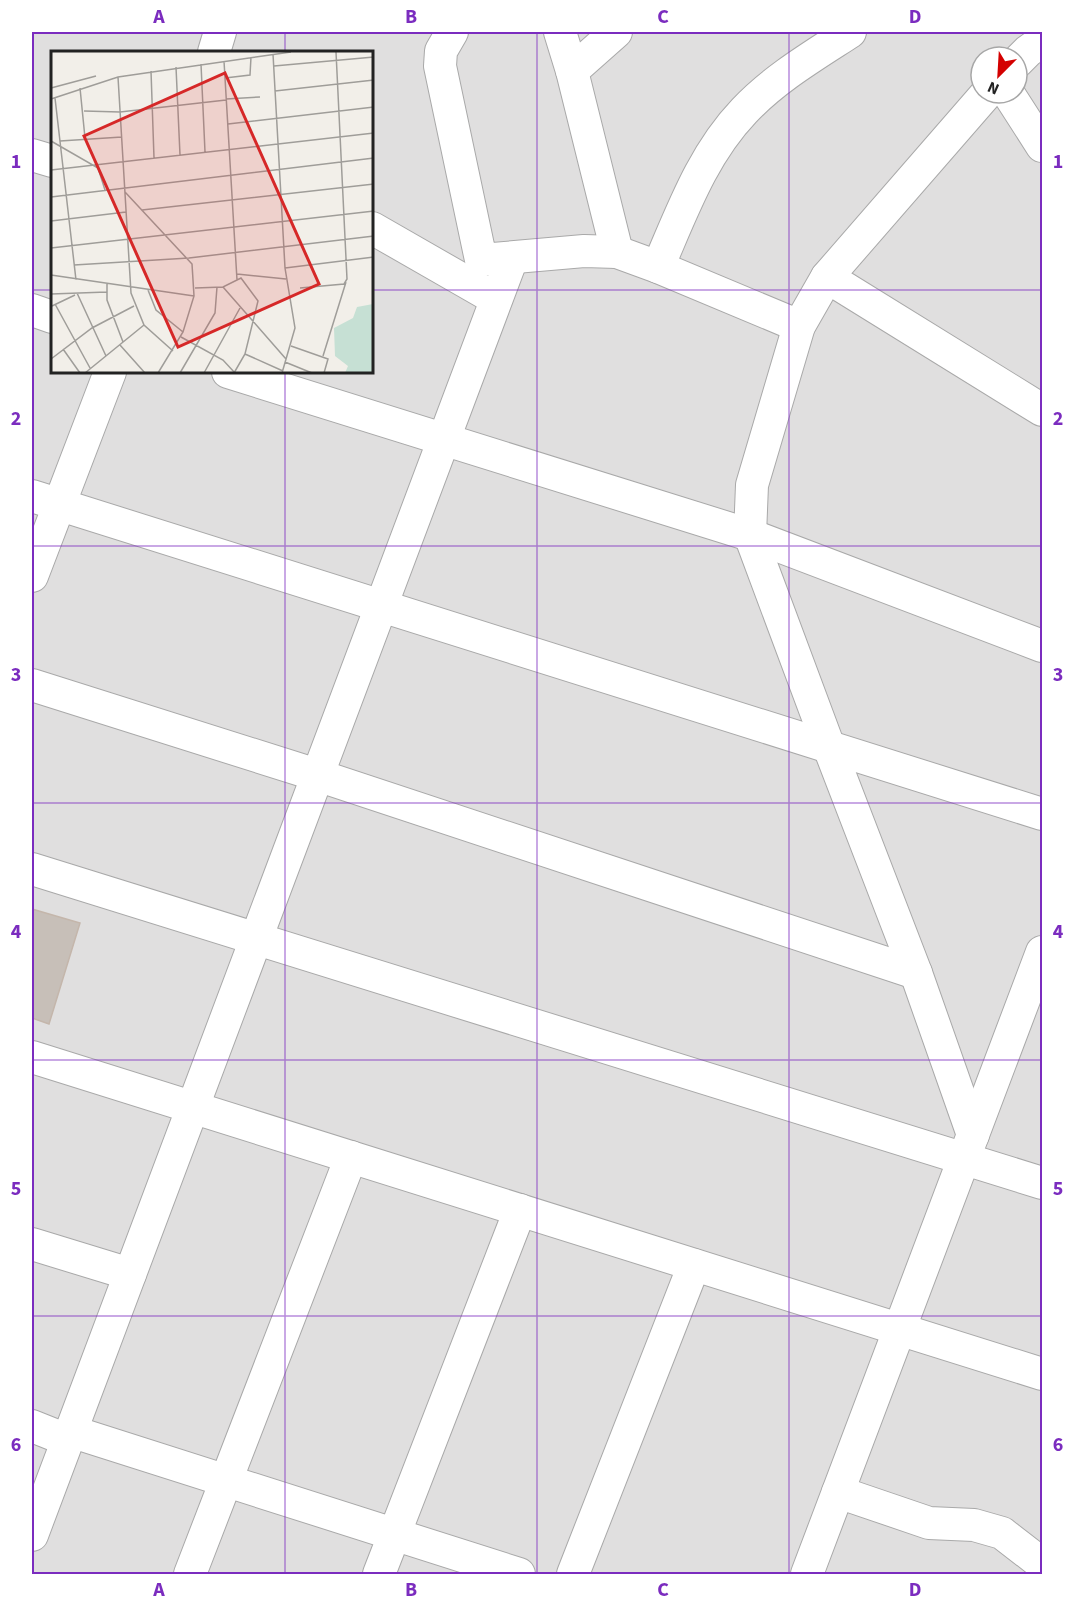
<svg xmlns="http://www.w3.org/2000/svg" width="1074" height="1606" font-family="'Source Sans 3',sans-serif">
	<rect width="100%" height="100%" fill="#f2efe9"/>
	<path fill="#e0dfdf" fill-rule="evenodd" d="M32 32H1042V1574H32ZM52 52H372V372H52ZM981 57H1017V93H981Z"/>
	<polygon fill="#c7bfb8" stroke="#c4b6ab" stroke-width="1.5" points="32,909 80,923 49,1024 32,1018"/>
	<g fill="none" stroke-linecap="round" stroke-linejoin="round">
		<g stroke="#a9a9a9" stroke-width="34">
			<g id="street">
				<polyline points="452,32 441,51 440,66 481,260 584,251 617,252 658,267 799,326"/>
				<polyline points="560,32 572,71 617,252"/>
				<polyline points="214,52 220,32"/>
				<polyline points="1017,62 1028,51 1042,41"/>
				<polyline points="572,71 616,32"/>
				<polyline points="1008,93 1042,146"/>
				<polyline points="32,155 52,161"/>
				<polyline points="372,228 496,299"/>
				<path d="M658 267C682 212 702 155 744 111 774 79 813 56 850 32"/>
				<polyline points="827,277 1042,410"/>
				<polyline points="32,310 52,317"/>
				<polyline points="228,372 750,535 1042,646"/>
				<polyline points="32,496 1042,814"/>
				<polyline points="32,576 110,372"/>
				<polyline points="32,685 317,775 916,973"/>
				<polyline points="32,869 1042,1183"/>
				<polyline points="32,1057 1042,1374"/>
				<polyline points="973,1135 916,973 829,747 750,535 752,485 799,326 827,277 987,93"/>
				<polyline points="32,1244 130,1274"/>
				<polyline points="32,1426 67,1440"/>
				<polyline points="70,1431 519,1574"/>
				<polyline points="838,1492 929,1523 974,1525 1002,1533 1042,1564"/>
				<polyline points="32,1535 512,258"/>
				<polyline points="190,1574 351,1157"/>
				<polyline points="379,1574 520,1210"/>
				<polyline points="573,1574 694,1265"/>
				<polyline points="807,1574 1042,952"/>
			</g>
		</g>
		<use href="#street" stroke="#fff" stroke-width="32"/>
	</g>
	<path fill="none" stroke="#7b2cbf" stroke-width="1.5" stroke-opacity="0.55" d="M285 32V52M537 32V1574M789 32V1574M32 290H52M372 290H1042M285 372V1574M32 546H1042M32 803H1042M32 1060H1042M32 1316H1042"/>
	<g transform="translate(51 51)">
		<rect width="322" height="322" fill="#f2efe9"/>
		<path d="M322 253V322H294L297 315 284 305 283 277 302 267 306 256Z" fill="#c6e0d4"/>
		<path fill="none" stroke="#9f9d99" stroke-width="1.5" d="M222 3 234 217 244 277 231 322M173 10 186 229M150 13 154 101M223 15 323 6M125 16 129 104M100 20 103 107M67 26 80 242 93 274 122 300M174 27 199 24 200 6M0 37 45 25M29 37 34 87M224 40 323 29M4 47 25 229M0 48 67 26 240 1M175 48 209 46M33 60 69 61 175 49M177 73 323 56M0 90 47 117 54 139M9 90 71 86M0 119 323 82M74 141 141 213 143 245 132 281 107 322M0 146 323 107M91 159 323 133M0 170 75 161M0 197 323 160M23 214 138 207 323 185M234 217 323 206M186 223 235 228M0 224 143 245M56 233V249L72 291M172 236 235 308M144 237 172 236 190 227 207 250 194 303 183 322M249 237 293 233 296 228 285 1M97 239 105 259 132 281M26 242 55 305M0 243 56 241M4 253 39 317M1 255 24 244M130 286 172 309 184 322M69 294 94 322M240 295 277 308 273 322M12 298 29 322M194 303 232 320M272 305 295 231M0 308 41 277 83 255M234 311 261 322M34 322 93 274M129 322 164 262 166 236M153 322 189 257"/>
		<path fill="#d62828" fill-opacity="0.15" stroke="#d62828" stroke-width="3" d="M174 22 268 233 127 296 33 85Z"/>
		<rect width="322" height="322" fill="none" stroke="#222" stroke-width="3"/>
	</g>
	<rect width="1074" height="1606" fill="none" stroke="#ffffff" stroke-width="66"/>
	<g transform="translate(999 75) rotate(204)"><circle r="28" fill="#ffffff" stroke="#a7a7a7" stroke-width="1.5"/>
	<path d="M0-4.5L10 22L0 15L-10 22Z" fill="#d40000"/>
	<text y="-9" font-size="16" font-weight="bold" text-anchor="middle" fill="#222222">N</text>
	</g>
	<rect x="33" y="33" width="1008" height="1540" fill="none" stroke="#7b2cbf" stroke-width="2"/>
	<g font-size="20" text-anchor="middle" font-weight="bold" fill="#7b2cbf">
		<text x="159" y="23">A</text>
		<text x="411" y="23">B</text>
		<text x="663" y="23">C</text>
		<text x="915" y="23">D</text>
		<text x="16" y="168">1</text>
		<text x="1058" y="168">1</text>
		<text x="16" y="425">2</text>
		<text x="1058" y="425">2</text>
		<text x="16" y="681">3</text>
		<text x="1058" y="681">3</text>
		<text x="16" y="938">4</text>
		<text x="1058" y="938">4</text>
		<text x="16" y="1195">5</text>
		<text x="1058" y="1195">5</text>
		<text x="16" y="1451">6</text>
		<text x="1058" y="1451">6</text>
		<text x="159" y="1596">A</text>
		<text x="411" y="1596">B</text>
		<text x="663" y="1596">C</text>
		<text x="915" y="1596">D</text>
	</g>
</svg>
